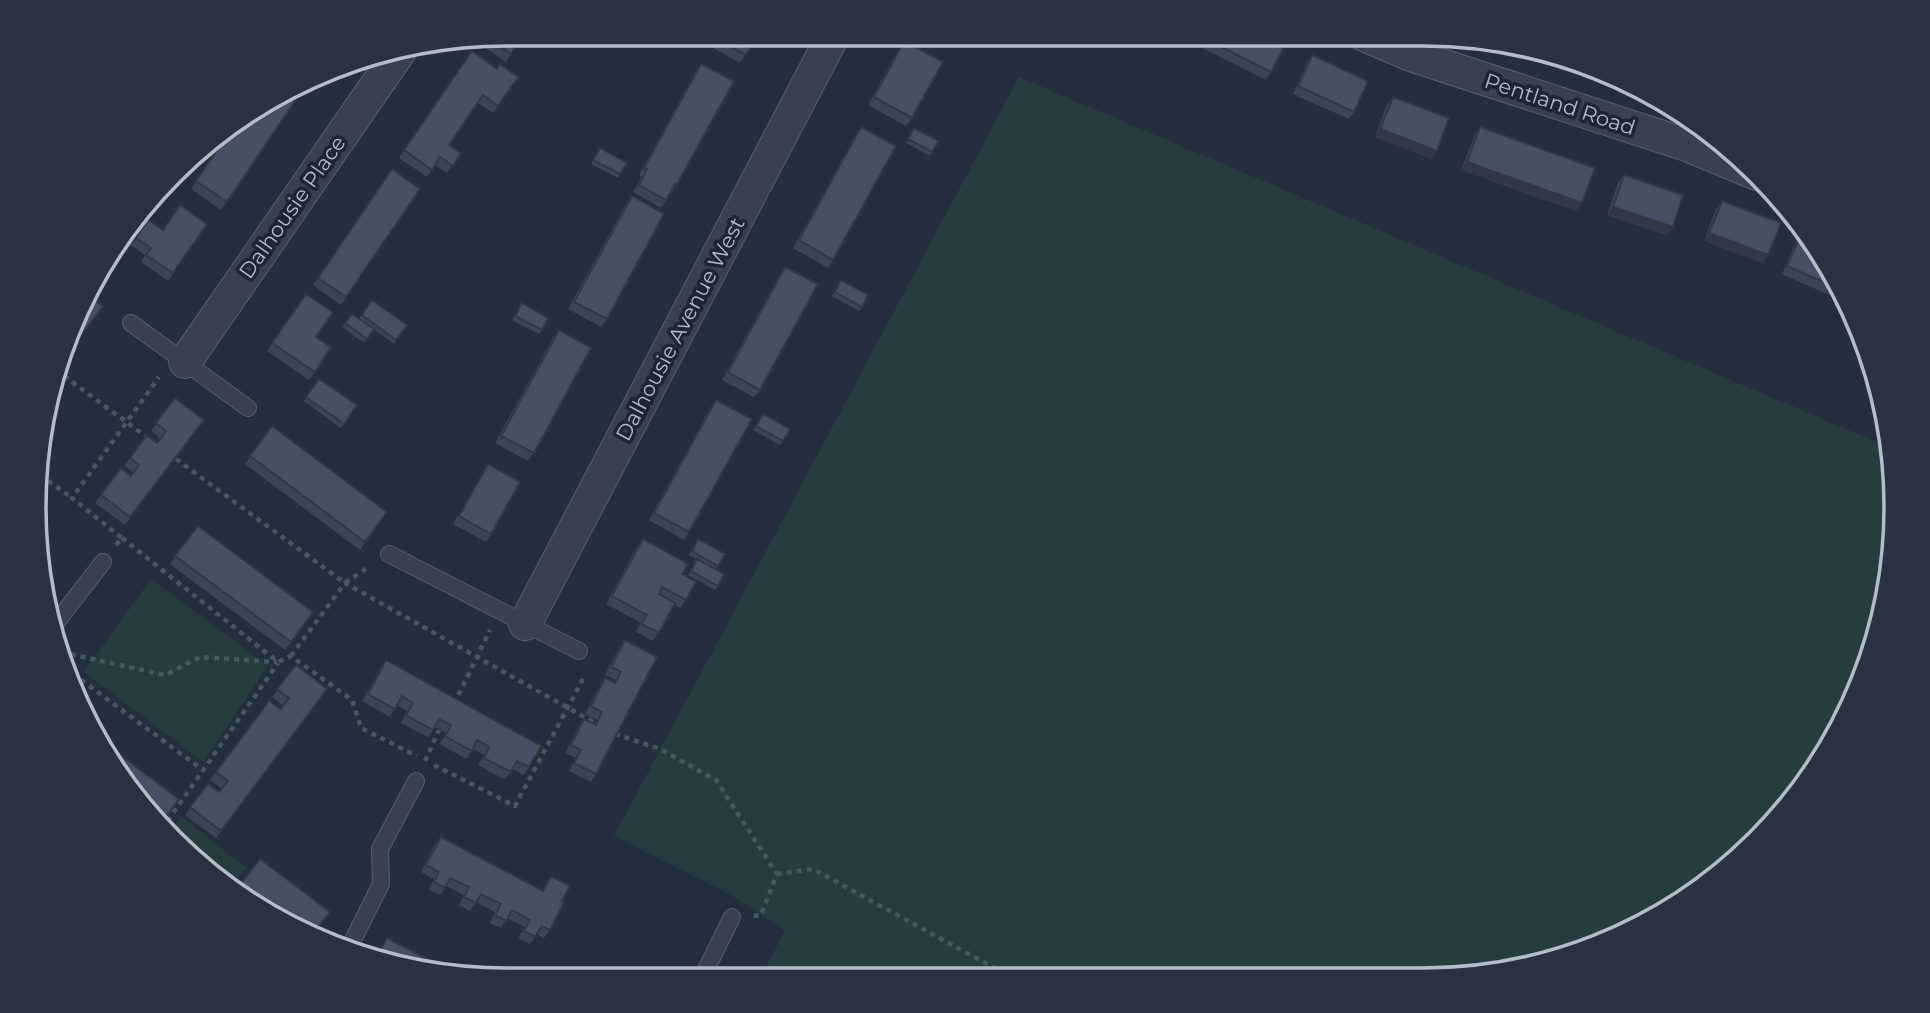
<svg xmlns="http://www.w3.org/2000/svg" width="1930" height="1013" font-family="Montserrat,sans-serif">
	<rect width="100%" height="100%" fill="#242f3e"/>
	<g fill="#263c3f">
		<polygon points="1019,77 1893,449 1896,538 1881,629 1848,716 1780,818 1687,900 1604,944 1486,976 760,978 785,931 731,895 614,836"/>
		<polygon points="151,579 268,666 203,762 84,672"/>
		<polygon points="181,816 246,868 229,889 219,882 167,834"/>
	</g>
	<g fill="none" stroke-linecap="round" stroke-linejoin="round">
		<g stroke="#565f6c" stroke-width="18">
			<g id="service">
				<polyline points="131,323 248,408"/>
				<polyline points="389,554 579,651"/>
				<polyline points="55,624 103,562"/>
				<polyline points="348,950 381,884 380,849 416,781"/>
				<polyline points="702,978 732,917"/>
			</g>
		</g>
		<g stroke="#565f6c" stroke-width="34">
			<g id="minor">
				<polyline points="1362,34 1411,55 1687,145 1757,174"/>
				<polyline points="185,362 400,51"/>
				<polyline points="525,624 834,34"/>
			</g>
		</g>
		<g stroke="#44595c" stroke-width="4.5" stroke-dasharray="5 5" stroke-linecap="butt">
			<polyline points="56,370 148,438"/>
			<polyline points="176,459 345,583 370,566"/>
			<polyline points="40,475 72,498"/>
			<polyline points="122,538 278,662 291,656 352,700 361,728 417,756"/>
			<polyline points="116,545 122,538 72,498 159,377"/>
			<polyline points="61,652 165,675 200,657 277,662"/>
			<polyline points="291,656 345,583 595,723"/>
			<polyline points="65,668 203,770"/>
			<polyline points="454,704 490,630"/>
			<polyline points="615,734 660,749 716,780 777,874 761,915 753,916"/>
			<polyline points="425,761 439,730"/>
			<polyline points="434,765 515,806 585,675"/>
			<polyline points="162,829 278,663"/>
			<polyline points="777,874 813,869 1011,977"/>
		</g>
		<use href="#service" stroke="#38414e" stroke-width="16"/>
		<use href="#minor" stroke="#38414e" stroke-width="32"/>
	</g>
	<g fill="#3b4654">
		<polygon points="507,33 525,33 506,62 478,43 481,37"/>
		<polygon points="698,33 758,34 740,63 696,38"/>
		<polygon points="932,34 950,34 945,41"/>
		<polygon points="1175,34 1266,34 1271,72 1266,80"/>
		<polygon points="904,41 912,118 906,126 868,105 899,49"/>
		<polygon points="472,51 497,69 518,77 493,113 478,103 449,145 461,153 447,173 435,165 427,177 399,158"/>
		<polygon points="1312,55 1354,112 1349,119 1293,94 1307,63"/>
		<polygon points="701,64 676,186 671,193 670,193 661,208 633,192 642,177 639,175 696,71"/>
		<polygon points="308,83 303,90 299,88"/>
		<polygon points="1393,97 1437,151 1431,159 1375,137 1387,104"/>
		<polygon points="295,101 221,210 191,189 237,121"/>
		<polygon points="861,127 833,260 828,268 793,248 856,135"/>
		<polygon points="1480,127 1582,203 1576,211 1461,170 1475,135"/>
		<polygon points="914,128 939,141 930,156 906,143"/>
		<polygon points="600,148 620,174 618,178 591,164"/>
		<polygon points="392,169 420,189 341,305 313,285"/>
		<polygon points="1624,175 1667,235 1607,215 1618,183"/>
		<polygon points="632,196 607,319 601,327 568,309 626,204"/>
		<polygon points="1722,201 1768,255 1763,263 1704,241 1716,209"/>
		<polygon points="148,220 163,230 207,224 168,281 141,262 145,255 131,245"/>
		<polygon points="1802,232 1834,270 1849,304 1782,274 1797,240"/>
		<polygon points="130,240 117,259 109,253 113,244"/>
		<polygon points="785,267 760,390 754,397 722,380 780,274"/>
		<polygon points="841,280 862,307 859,311 832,296"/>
		<polygon points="306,294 316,337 331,347 309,380 267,351"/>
		<polygon points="89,296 103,306 71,350 66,346"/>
		<polygon points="372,300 407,325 394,344 374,329 364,343 342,327 352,314 359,319"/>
		<polygon points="522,303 542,330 539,334 512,320"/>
		<polygon points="559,330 534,453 528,461 495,443 553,338"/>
		<polygon points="319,379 357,405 341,428 304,401"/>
		<polygon points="175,398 204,420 125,525 95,503 121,468 131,476 134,473 124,466 147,435 157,443 161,439 151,431"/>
		<polygon points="716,400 689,532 684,540 649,520 711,407"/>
		<polygon points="763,414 783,441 780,445 753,430"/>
		<polygon points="272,426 387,512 360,550 245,464"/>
		<polygon points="488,464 491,534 486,542 453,524"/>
		<polygon points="198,526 313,612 285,650 170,564"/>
		<polygon points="643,539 686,600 680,608 675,604 653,641 636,632 641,623 606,604 637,547"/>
		<polygon points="696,543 725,554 716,569 718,586 715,590 688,575 697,560 689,555"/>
		<polygon points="625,640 657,657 596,774 591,782 569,771 576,758 565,753 579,727 584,719 595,723 597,720 585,714 600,686 605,678 614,683 616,680 605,675 619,648"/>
		<polygon points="386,660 529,767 523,775 513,769 505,780 478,765 484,755 473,749 466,759 440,744 446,733 435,727 428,737 401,723 407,711 397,705 390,717 362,701"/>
		<polygon points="296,665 327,689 216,838 185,815 208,784 219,792 222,789 210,780 269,701 281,709 283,706 272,697"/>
		<polygon points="441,837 542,891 551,876 562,901 550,930 544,938 537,934 530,944 518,938 525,927 507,918 501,928 490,923 495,912 476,902 470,911 459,905 464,895 446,886 440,895 428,889 434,879 421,872 435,844"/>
		<polygon points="260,859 297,931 235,892"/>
	</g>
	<g fill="#303945">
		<polygon points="1380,129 1437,151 1431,159 1375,137"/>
		<polygon points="1467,162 1582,203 1576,211 1461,170"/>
		<polygon points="1613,207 1673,227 1667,235 1607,215"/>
		<polygon points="1709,233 1768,255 1763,263 1704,241"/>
	</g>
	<g fill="#455162" stroke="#303945" stroke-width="2">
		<polygon points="507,33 525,33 511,54 486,37"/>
		<polygon points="706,33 758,34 746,55"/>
		<polygon points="1196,34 1266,34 1286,44 1271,72"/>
		<polygon points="904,41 943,62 912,118 874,97"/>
		<polygon points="472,51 497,69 500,64 518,77 498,106 483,95 449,145 461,153 453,166 440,157 432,170 404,150"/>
		<polygon points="1312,55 1368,81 1354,112 1298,86"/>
		<polygon points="701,64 734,81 676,186 675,184 666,200 639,185 647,169 644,168"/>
		<polygon points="286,95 295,101 227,202 196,181 237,121"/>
		<polygon points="1393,97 1449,118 1437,151 1380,129"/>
		<polygon points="861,127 896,146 833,260 799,240"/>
		<polygon points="1480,127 1595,168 1582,203 1467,162"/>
		<polygon points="914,128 939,141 932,152 908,139"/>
		<polygon points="600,148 627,163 620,174 593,160"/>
		<polygon points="392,169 420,189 346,297 318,278"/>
		<polygon points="1624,175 1683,195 1673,227 1613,207"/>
		<polygon points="632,196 664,214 607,319 574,302"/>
		<polygon points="1722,201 1781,223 1768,255 1709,233"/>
		<polygon points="180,205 207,224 173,273 146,255 151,248 136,238 148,220 163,230"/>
		<polygon points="1802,232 1809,235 1834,270 1843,291 1787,266"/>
		<polygon points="122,234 130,240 119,255 111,249 113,244"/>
		<polygon points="785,267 818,284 760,390 728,372"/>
		<polygon points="841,280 868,295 862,307 835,292"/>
		<polygon points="306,294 333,312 316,337 331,347 315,372 272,343"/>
		<polygon points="89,296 103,306 76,342 70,337"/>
		<polygon points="372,300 407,325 396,340 362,315"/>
		<polygon points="522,303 548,318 542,330 515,316"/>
		<polygon points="352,314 374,329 367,339 345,323"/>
		<polygon points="559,330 591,348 534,453 501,436"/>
		<polygon points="319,379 357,405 344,424 306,397"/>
		<polygon points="175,398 204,420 130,517 101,495 121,468 131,476 139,465 130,458 147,435 157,443 162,437 166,431 156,423"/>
		<polygon points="716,400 752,419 689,532 654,513"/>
		<polygon points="763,414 790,429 783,441 756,426"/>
		<polygon points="272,426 387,512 365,542 250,456"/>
		<polygon points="488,464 520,482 491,534 459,516"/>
		<polygon points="198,526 313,612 291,642 175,556"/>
		<polygon points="643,539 688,564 682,574 696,582 686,600 662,587 659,594 675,603 659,633 641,624 647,615 612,596"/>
		<polygon points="698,539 725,554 718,566 692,551"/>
		<polygon points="697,559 724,574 718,586 691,571"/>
		<polygon points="625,640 657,657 596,774 574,763 581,750 571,745 584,719 596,725 600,716 602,712 591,706 605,678 615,683 621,672 611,667"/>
		<polygon points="386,660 541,746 529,767 517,761 511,772 484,758 489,747 477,740 472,751 445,736 451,725 439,719 433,730 406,715 413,703 402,696 395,709 368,694"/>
		<polygon points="296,665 327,689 221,831 190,807 208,784 219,792 228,781 216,772 269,701 281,709 289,698 277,689"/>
		<polygon points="103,742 179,799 159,826 151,819"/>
		<polygon points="441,837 543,891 551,876 570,886 562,901 564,902 550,930 542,926 535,937 524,931 530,920 512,910 506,921 495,915 501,904 481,894 476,903 464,897 469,887 450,878 445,888 434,882 439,872 426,865"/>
		<polygon points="260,859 330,912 311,936 297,931 284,923 273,916 274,915 261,905 260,908 248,901 251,897 238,888"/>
		<polygon points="387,938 460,976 384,964 375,960"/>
	</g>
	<g text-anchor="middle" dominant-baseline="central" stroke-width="7" stroke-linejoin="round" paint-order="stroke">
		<g font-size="21" fill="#b4bcc9" stroke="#1d2633">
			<text transform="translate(1560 104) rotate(18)">Pentland Road</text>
			<text transform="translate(292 207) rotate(-55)">Dalhousie Place</text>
			<text transform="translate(680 329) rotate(-62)">Dalhousie Avenue West</text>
		</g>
	</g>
	<path d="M0 0H1930V1013H0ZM507 46H1423A461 461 0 0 1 1884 507V507A461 461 0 0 1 1423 968H507A461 461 0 0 1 46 507V507A461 461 0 0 1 507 46Z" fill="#29323f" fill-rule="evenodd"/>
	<path fill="none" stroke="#b4bcc9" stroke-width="3.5" d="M507 46H1423A461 461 0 0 1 1884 507V507A461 461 0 0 1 1423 968H507A461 461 0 0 1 46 507V507A461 461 0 0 1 507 46Z"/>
</svg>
